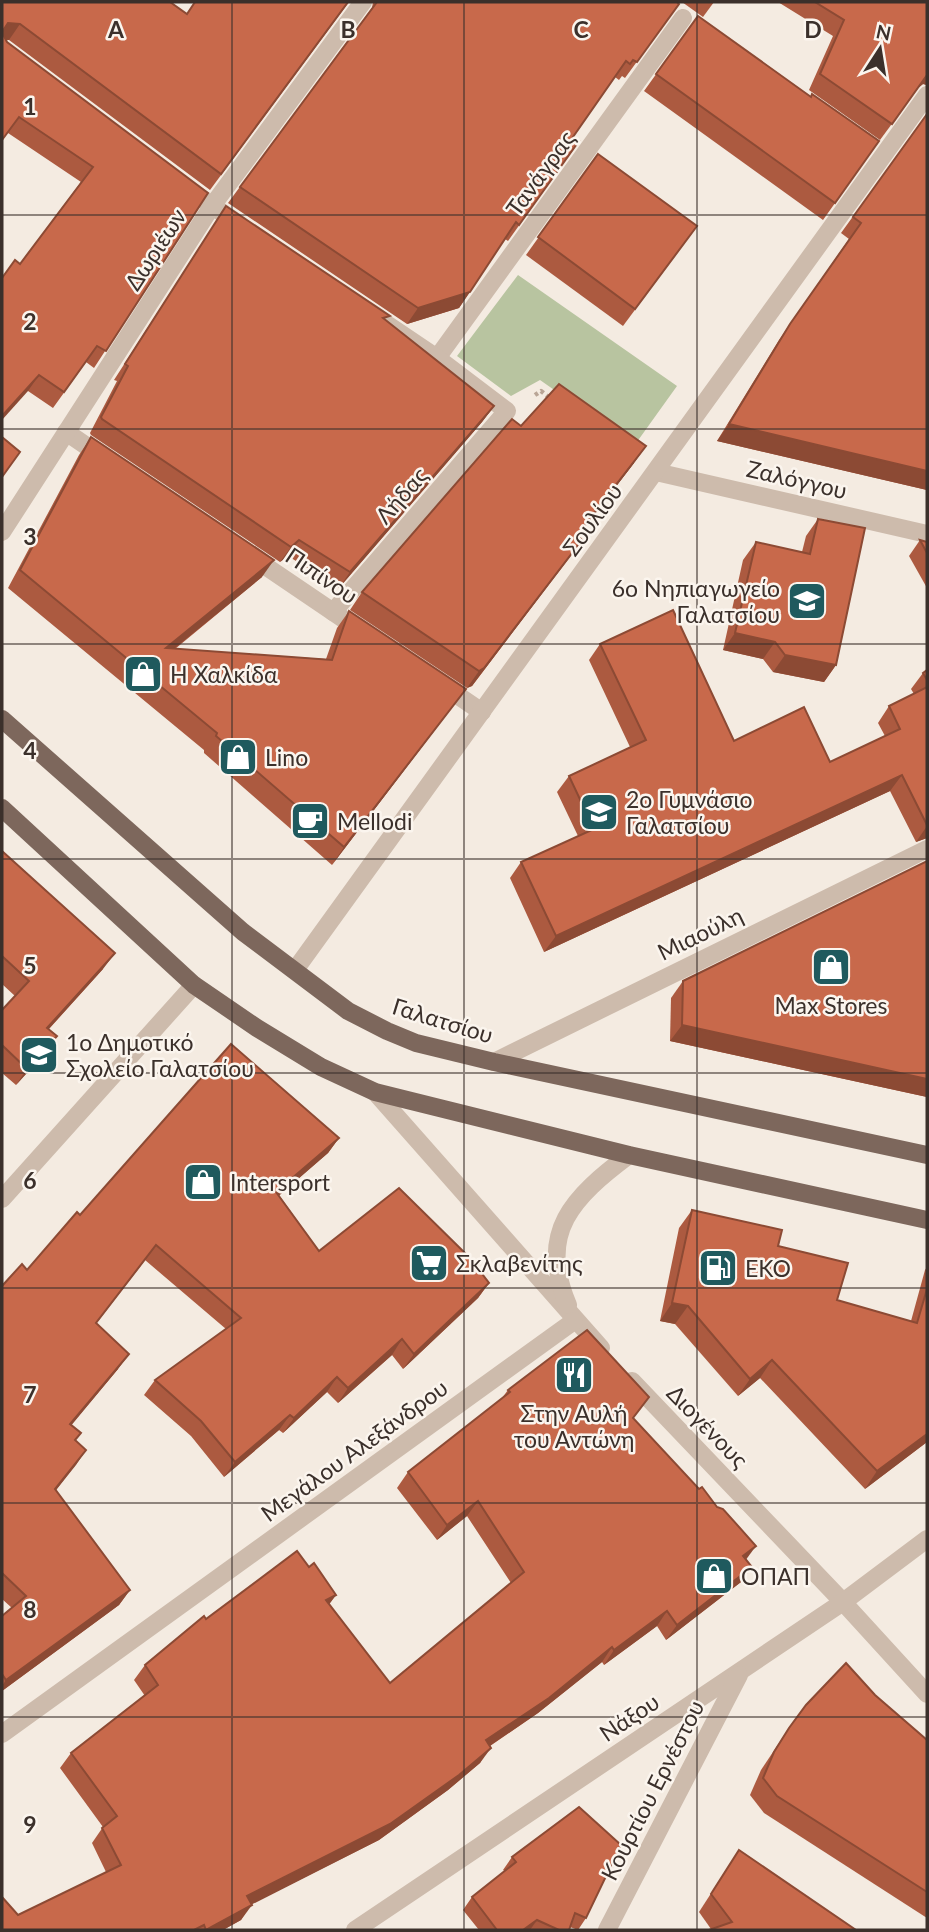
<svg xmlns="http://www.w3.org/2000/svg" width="929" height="1932" font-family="Lato,sans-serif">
	<rect width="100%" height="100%" fill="#f4ebe1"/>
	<polygon fill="#b8c4a0" points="518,275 677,386 634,446 540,380 511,396 457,356"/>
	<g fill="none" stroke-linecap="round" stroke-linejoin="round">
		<polyline stroke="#b9a596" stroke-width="4.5" stroke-dasharray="3.5 3.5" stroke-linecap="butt" points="535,395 541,391 551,399"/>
		<g stroke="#cdbbac" stroke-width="18">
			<polyline points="185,187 240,225"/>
			<polyline points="437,358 683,18"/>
			<polyline points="66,432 104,458"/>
			<polyline points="656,472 927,534"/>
			<polyline points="2,532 212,206 363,2"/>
			<polyline points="249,555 342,618"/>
			<polyline points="333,612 507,411 437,358 388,325"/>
			<polyline points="441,684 482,712"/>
			<polyline points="295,970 927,95"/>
			<polyline points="494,1062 927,849"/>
			<polyline points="375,1092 601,1348"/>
			<polyline points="2,1199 194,985"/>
			<path d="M568 1305C537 1232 573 1197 629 1155"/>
			<polyline points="632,1381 843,1602 927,1694"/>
			<polyline points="2,1734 574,1321"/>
			<polyline points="355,1930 843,1602 927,1539"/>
			<polyline points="607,1930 739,1675"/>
		</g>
		<g stroke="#7d675c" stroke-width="18">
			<polyline points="2,719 243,932 348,1011 387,1031 416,1043 494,1062 927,1155"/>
			<polyline points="2,808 194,985 257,1028 321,1067 375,1092 629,1155 927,1220"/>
		</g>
	</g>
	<g fill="#ac5a40">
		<polygon points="2,2 187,14 349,2 210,190 9,40 5,40 7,42 208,193 94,368 86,362 53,408 28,391 20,264 81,182 8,133"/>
		<polygon points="373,2 677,2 679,4 625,78 622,76 619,80 615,77 573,137 579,141 508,241 505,239 459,308 407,324 228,203 372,8"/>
		<polygon points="682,2 714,2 703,17"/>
		<polygon points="778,2 927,2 927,85 923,84 918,88 880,140 809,90 833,36"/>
		<polygon points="698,16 810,96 879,141 823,220 644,91"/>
		<polygon points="927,114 927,490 717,441 779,340 849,239 841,233"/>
		<polygon points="598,154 697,226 623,326 526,255"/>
		<polygon points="226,206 386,321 494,406 482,422 339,588 288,556 280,562 91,435 90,433 117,381 114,380"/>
		<polygon points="521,426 634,463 578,536 570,557 472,686 467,688 350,610 362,592"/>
		<polygon points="91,437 262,577 175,649 326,659 337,628 349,611 466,689 332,865 204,753 204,750 8,588 79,455"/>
		<polygon points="818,519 836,665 824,682 773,672 763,659 723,650 743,560 756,542 802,552 806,536"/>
		<polygon points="920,540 927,542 927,588 909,556"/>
		<polygon points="600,644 734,741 830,762 885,736 878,723 889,706 914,694 911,689 923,673 927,670 927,838 916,842 890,791 544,952 510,878 521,862 578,836 557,792 569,776 630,747 589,660"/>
		<polygon points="2,851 103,969 49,1029 57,1036 45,1053 16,1085 2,1073 2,1010 15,996 2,984"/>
		<polygon points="927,861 927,1097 670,1041 671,998 683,981"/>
		<polygon points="339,1138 328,1153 279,1195 319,1251 489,1283 478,1298 403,1369 392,1355 338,1403 327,1392 283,1433 279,1430 224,1477 191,1436 144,1395 155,1380 226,1329 145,1260 96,1323 118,1369 71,1425 75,1440 86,1450 56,1490 130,1590 119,1605 2,1691 2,1616 12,1608 2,1599 2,1286 27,1270 80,1215"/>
		<polygon points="692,1210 778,1246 837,1300 911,1321 925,1270 927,1267 927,1442 865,1489 760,1378 738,1396 675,1324 660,1321 679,1228"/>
		<polygon points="508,1390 634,1419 752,1567 741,1582 666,1640 657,1626 604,1665 602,1662 538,1713 490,1746 480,1763 448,1790 379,1840 251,1904 241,1920 223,1930 2,1930 18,1915 106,1872 92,1843 103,1827 60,1768 71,1753 145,1696 134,1680 145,1665 206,1619 309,1567 336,1595 329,1604 390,1683 511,1583 467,1516 437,1540 397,1488 408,1472 502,1398"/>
		<polygon points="875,1695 927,1740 927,1918 764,1813 750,1795 761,1770 789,1728"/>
		<polygon points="739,1850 856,1930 711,1929 699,1912"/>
		<polygon points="512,1857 586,1918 578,1930 570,1927 569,1930 479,1930 463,1910 472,1897 505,1871 503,1870"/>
	</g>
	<g fill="#8c4a34">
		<polygon points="8,23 20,24 9,40 2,39 2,32"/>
		<polygon points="927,75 927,85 923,84 918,88 880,140"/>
		<polygon points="470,292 459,308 407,324 418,308"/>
		<polygon points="39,375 28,391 2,420 2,416"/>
		<polygon points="494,406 482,422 339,588 350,572"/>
		<polygon points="729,424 927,471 927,490 717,441"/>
		<polygon points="646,446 634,463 565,553 577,535"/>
		<polygon points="299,540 288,556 280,562 291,547"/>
		<polygon points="582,540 472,686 467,688 479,671"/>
		<polygon points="274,560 262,577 154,665 166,648"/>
		<polygon points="735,633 775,642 763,659 723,650"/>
		<polygon points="785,655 836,665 824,682 773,672"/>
		<polygon points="466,689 453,706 332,865 344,847"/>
		<polygon points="902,775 890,791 544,952 556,936"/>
		<polygon points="927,826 927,838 916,842"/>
		<polygon points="115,953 103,969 35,1044 47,1028"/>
		<polygon points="682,1025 927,1079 927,1097 670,1041"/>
		<polygon points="57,1036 45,1053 16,1085 27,1069"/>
		<polygon points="339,1138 328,1153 266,1207 276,1192"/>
		<polygon points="156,1245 145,1260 85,1338 96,1323"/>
		<polygon points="489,1283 478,1298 403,1369 414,1354"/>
		<polygon points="672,1303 688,1306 675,1324 660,1321"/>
		<polygon points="402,1339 392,1355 338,1403 348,1388"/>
		<polygon points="129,1354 118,1369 60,1439 70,1424"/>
		<polygon points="772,1360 760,1378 738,1396 750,1379"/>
		<polygon points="337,1377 327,1392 283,1433 294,1418"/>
		<polygon points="290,1415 279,1430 224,1477 235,1462"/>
		<polygon points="927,1434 927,1442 865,1489 877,1471"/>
		<polygon points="86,1450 76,1465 45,1504 55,1489"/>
		<polygon points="478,1501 467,1516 437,1540 447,1525"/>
		<polygon points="756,1546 745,1561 743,1556"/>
		<polygon points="752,1567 741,1582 666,1640 677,1625"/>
		<polygon points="130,1590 119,1605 2,1691 2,1686 6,1680"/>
		<polygon points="336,1595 325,1610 326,1600"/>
		<polygon points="667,1611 657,1626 604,1665 614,1650"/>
		<polygon points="612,1647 602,1662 538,1713 475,1756 486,1740"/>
		<polygon points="491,1748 480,1763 448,1790 379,1840 237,1912 247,1896"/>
		<polygon points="252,1905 241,1920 223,1930 206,1930"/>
		<polygon points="537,1920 530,1930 523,1930"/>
	</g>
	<g fill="#c8694b" stroke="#8c4a34" stroke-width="2">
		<polygon points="2,2 170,2 187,14 195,2 348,2 221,174 20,24 8,23 2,32 7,42 208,193 106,351 97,346 64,392 39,375 2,416 2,278 15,260 20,264 93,167 19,117 2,140"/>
		<polygon points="377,2 677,2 679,4 637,62 633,60 630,64 626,61 573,137 579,141 519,225 516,222 470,292 418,308 240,187"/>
		<polygon points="815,2 927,2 927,75 892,124 820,74 844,20"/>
		<polygon points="698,16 811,97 812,94 879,141 835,203 656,74"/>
		<polygon points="927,114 927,471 729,424 790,324 861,223 853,217"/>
		<polygon points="598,154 697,226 635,309 538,237"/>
		<polygon points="226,206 390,316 383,318 494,406 350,572 299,540 291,547 102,419 101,417 128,366 125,364"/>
		<polygon points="559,384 646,446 577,535 582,540 484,668 479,671 362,592 512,419 521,426"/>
		<polygon points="2,437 20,452 2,477"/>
		<polygon points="91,437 274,560 166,648 332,660 349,611 466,689 344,847 216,736 217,733 20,570"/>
		<polygon points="818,519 865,528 836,665 785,655 775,642 735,633 756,542 810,554"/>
		<polygon points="920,540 927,542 927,553"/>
		<polygon points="673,610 734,741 804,707 830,762 900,729 889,706 927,687 927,825 902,775 556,936 521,862 594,829 569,776 646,740 600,644"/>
		<polygon points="927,670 927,680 923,673"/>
		<polygon points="2,851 115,953 47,1028 57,1036 27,1069 2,1045 2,1010 29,981 2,956"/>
		<polygon points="927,861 927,1079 682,1025 683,981"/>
		<polygon points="231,1044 339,1138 276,1192 319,1251 399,1188 470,1258 489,1283 414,1354 402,1339 348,1388 337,1377 294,1418 290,1415 235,1462 201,1421 155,1380 241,1318 156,1245 96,1323 129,1354 70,1424 81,1433 75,1440 86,1450 55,1489 130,1590 6,1680 2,1674 2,1616 26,1596 2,1573 2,1286 22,1264 27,1270 77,1212 80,1215"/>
		<polygon points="692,1210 782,1230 778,1246 848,1263 837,1300 917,1323 927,1289 927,1434 877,1471 772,1360 750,1379 688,1306 672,1303"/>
		<polygon points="587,1330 649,1397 633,1418 699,1489 702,1487 717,1507 723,1509 756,1546 743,1556 752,1567 677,1625 667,1611 614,1650 612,1647 549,1698 486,1740 491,1748 459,1775 390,1824 247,1896 252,1905 206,1930 204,1925 194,1930 2,1930 2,1897 18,1915 121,1865 102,1828 117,1816 71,1753 158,1685 145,1665 204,1616 206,1619 297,1551 309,1567 314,1563 336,1595 326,1600 390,1683 524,1572 478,1501 447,1525 408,1472 510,1392 508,1390"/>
		<polygon points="846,1663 875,1695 927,1740 927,1892 777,1796 763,1778 774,1752 789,1728 806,1705"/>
		<polygon points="579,1807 621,1845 586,1918 575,1913 569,1930 559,1930 537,1920 523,1930 497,1930 472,1897 516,1862 512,1857"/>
		<polygon points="739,1850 856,1930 709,1930 732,1922 711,1894"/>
	</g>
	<path fill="none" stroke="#3b302b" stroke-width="2" stroke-opacity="0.55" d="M232 2V1930M464 2V1930M697 2V1930M2 215H927M2 429H927M2 644H927M2 859H927M2 1073H927M2 1288H927M2 1503H927M2 1717H927"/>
	<defs>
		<g id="school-square" transform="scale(2.0125)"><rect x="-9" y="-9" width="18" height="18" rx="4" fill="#1f5a5e" stroke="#fbf5ee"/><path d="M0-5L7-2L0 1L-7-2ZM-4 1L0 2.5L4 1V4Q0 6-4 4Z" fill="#fff"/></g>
		<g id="shop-square" transform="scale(2.0125)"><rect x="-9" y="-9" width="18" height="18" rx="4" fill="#1f5a5e" stroke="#fbf5ee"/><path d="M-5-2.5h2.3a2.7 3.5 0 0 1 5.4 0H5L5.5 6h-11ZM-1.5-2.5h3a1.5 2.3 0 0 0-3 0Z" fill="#fff"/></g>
		<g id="cafe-square" transform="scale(2.0125)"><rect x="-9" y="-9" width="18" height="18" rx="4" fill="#1f5a5e" stroke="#fbf5ee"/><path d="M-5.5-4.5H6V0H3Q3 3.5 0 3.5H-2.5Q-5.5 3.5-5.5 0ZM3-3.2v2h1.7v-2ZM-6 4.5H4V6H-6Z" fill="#fff"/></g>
		<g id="supermarket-square" transform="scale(2.0125)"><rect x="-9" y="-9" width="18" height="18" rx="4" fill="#1f5a5e" stroke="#fbf5ee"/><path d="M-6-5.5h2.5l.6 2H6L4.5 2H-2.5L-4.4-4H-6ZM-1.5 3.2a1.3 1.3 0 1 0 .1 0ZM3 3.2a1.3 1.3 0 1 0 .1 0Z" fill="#fff"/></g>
		<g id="fuel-square" transform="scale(2.0125)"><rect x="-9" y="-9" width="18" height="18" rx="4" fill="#1f5a5e" stroke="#fbf5ee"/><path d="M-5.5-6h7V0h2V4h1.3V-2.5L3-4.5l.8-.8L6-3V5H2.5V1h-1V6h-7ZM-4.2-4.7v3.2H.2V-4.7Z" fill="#fff"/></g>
		<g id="restaurant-square" transform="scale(2.0125)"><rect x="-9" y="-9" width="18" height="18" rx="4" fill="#1f5a5e" stroke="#fbf5ee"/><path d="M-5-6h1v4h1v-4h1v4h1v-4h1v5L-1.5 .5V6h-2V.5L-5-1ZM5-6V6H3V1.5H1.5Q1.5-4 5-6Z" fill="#fff"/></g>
	</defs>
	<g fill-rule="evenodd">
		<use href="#school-square" x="807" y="601"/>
		<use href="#shop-square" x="143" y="674"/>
		<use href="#shop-square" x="238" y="757"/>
		<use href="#school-square" x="599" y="812"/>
		<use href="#cafe-square" x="310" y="821"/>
		<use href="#shop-square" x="831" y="967"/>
		<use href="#school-square" x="39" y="1055"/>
		<use href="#shop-square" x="203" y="1182"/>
		<use href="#supermarket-square" x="429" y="1263"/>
		<use href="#fuel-square" x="718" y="1268"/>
		<use href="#restaurant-square" x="574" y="1375"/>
		<use href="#shop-square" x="714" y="1576"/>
	</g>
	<g text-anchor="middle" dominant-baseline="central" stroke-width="5" stroke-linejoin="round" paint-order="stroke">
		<g font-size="23" fill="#3b302b" stroke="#fbf5ee">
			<text transform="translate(540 173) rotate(-54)">Τανάγρας</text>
			<text transform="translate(155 249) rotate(-57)">Δωριέων</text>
			<text transform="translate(797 479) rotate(13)">Ζαλόγγου</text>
			<text transform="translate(401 495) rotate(-49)">Λήδας</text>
			<text transform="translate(592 519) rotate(-54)">Σουλίου</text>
			<text transform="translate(322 575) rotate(34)">Πιπίνου</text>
			<text transform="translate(700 933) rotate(-26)">Μιαούλη</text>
			<text transform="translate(443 1020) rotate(17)">Γαλατσίου</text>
			<text transform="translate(708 1426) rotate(46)">Διογένους</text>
			<text transform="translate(354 1450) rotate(-36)">Μεγάλου Αλεξάνδρου</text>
			<text transform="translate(629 1717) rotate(-34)">Νάξου</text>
			<text transform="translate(652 1790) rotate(-63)">Κουρτίου Ερνέστου</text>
		</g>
		<g font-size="23" fill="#3b302b" stroke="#fbf5ee" text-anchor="start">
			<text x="780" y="588" text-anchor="end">6ο Νηπιαγωγείο<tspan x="780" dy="26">Γαλατσίου</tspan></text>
			<text x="170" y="674">Η Χαλκίδα</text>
			<text x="265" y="757">Lino</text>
			<text x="626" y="799">2ο Γυμνάσιο<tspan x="626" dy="26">Γαλατσίου</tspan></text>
			<text x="337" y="821">Mellodi</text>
			<text x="831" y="1005" text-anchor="middle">Max Stores</text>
			<text x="66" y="1042">1ο Δημοτικό<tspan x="66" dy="26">Σχολείο Γαλατσίου</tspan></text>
			<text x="230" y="1182">Intersport</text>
			<text x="456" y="1263">Σκλαβενίτης</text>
			<text x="745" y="1268">EKO</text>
			<text x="574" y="1413" text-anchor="middle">Στην Αυλή<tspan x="574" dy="26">του Αντώνη</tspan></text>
			<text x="741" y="1576">ΟΠΑΠ</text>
		</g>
	</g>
	<g font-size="23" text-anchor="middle" font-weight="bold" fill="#3b302b" stroke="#fbf5ee" stroke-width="5" stroke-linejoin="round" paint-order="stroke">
		<text x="116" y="38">A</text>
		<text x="348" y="38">B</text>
		<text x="581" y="38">C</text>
		<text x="813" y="38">D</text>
		<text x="30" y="115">1</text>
		<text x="30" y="330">2</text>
		<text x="30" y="545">3</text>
		<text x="30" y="759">4</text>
		<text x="30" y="974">5</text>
		<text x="30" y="1189">6</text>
		<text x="30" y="1403">7</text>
		<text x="30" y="1618">8</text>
		<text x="30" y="1833">9</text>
	</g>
	<rect width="929" height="1932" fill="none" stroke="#3b302b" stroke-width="7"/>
	<g transform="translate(880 49) rotate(12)" stroke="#fbf5ee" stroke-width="5" paint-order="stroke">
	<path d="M0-5L12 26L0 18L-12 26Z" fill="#3b302b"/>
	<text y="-10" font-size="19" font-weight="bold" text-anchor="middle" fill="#3b302b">N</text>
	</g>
</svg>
